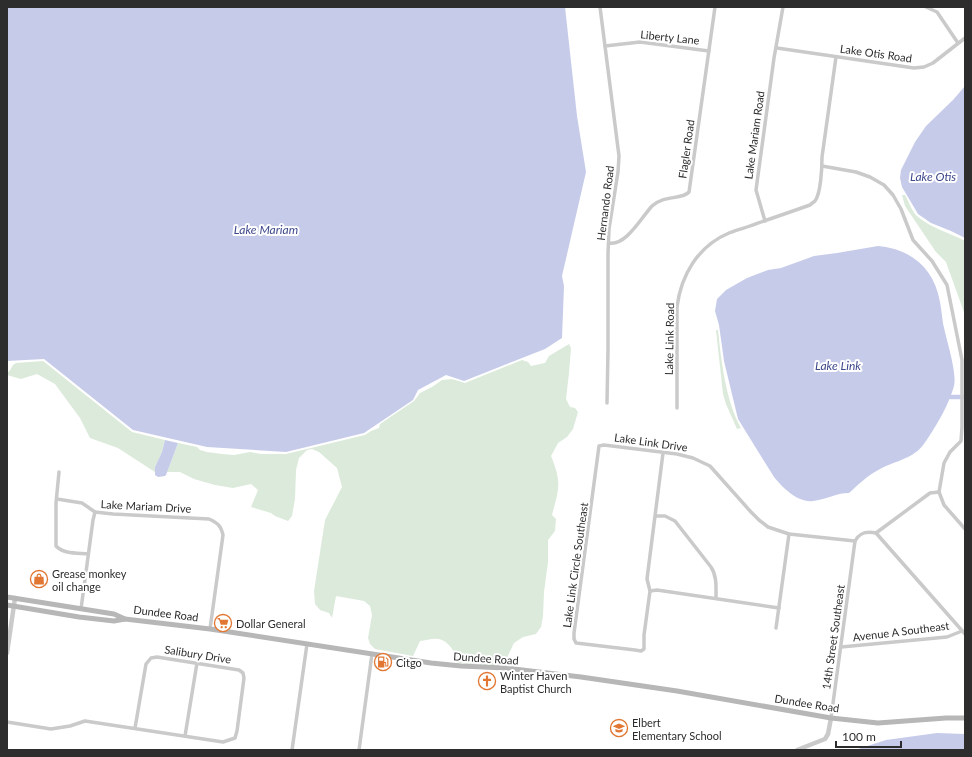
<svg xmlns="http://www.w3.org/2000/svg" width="972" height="757" font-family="Lato,sans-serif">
	<rect width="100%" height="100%" fill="#fff"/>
	<g fill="#dbeada">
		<path d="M902 195H905C909 202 912 212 918 217 931 228 950 233 965 241V315L946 262 936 252 905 206Z"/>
		<path d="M716 330H718C721 360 726 402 741 428L737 429 726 404 723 394Z"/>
		<path d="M569 344 571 348 569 373 566 399 570 407 575 408 578 412 573 429 567 437 558 443 551 456C562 483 559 488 552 515L556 519 555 531 548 540V562L544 592 543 616 541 627 536 634 523 637 514 643 507 658 499 666 457 663C457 655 451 644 442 640 436 637 427 640 420 641L413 656 375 649 370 644 368 638 372 615 370 606 364 601 336 596 332 618 329 613 320 610 315 604 314 591 325 520 342 487 337 468 319 452 312 449 307 450 299 458 296 470 295 499 292 516 288 521 275 516 271 513 251 507 258 490 251 484 233 488 215 485 194 479 180 472H167L178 443 197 447 200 450 207 452 222 454 234 455 250 452 261 454H286L365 435 371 431 379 428 380 424 414 401 420 393 432 387 442 380 452 379 465 383 522 360 528 362 531 366 545 363 549 356Z"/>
		<polygon points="43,361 132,432 165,440 162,452 155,467 155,472 118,448 90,438 80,418 55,384 37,374 21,379 7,375 7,370 9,372 13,365 16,363"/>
	</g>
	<g fill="#c6cbea">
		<polygon points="7,7 565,7 577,116 586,172 562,276 564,286 562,338 545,349 464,381 446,375 418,390 413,400 364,433 286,452 207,447 133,430 44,359 7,361"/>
		<polygon points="965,86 965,238 951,231 931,223 918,214 902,187 900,178 901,170 915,142 926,126 953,100"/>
		<path d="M878 246C911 249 934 268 940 302 942 312 942 322 945 332 948 345 957 374 954 386 949 404 938 423 928 438 925 442 921 449 916 452 908 459 891 463 880 469 868 475 859 484 849 493 836 493 825 500 813 501 798 503 783 488 774 477L738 419 724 361 719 325 715 311 717 299 726 290 747 278 768 270 781 268 814 256 837 253Z"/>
		<polygon points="165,440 178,443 166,475 165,476 158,477 155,475 155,467 162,452"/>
		<polygon points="937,733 965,734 965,750 855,750 886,740"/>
	</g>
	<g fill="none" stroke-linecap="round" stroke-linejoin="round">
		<polyline stroke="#c6cbea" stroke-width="4.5" points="950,397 965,397"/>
		<g stroke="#cacaca" stroke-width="3.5">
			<polyline points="600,7 619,156 618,172 609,229 608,254 608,350 607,403"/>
			<polyline points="926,7 937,12 958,43"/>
			<polyline points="605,46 640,42 709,51"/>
			<polyline points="777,48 914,68 924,67 933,63 965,38"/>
			<polyline points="822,166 856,172 870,177 884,185 893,195 901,209 913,240 932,261 947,285 962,360 962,427 961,441 950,452 944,463 939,492 944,505 965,529"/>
			<polyline points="765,221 756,190 774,58 783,7"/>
			<path d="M609 243C626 246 641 218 652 206 663 195 682 200 689 192L715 7"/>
			<path d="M677 408V307C681 275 698 246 729 233 739 229 749 227 758 223 776 217 793 211 810 205 811 204 815 201 815 201 821 193 822 167 822 157L836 57"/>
			<polyline points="663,453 647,579 650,591 644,635 644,649 641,651 635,650 576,643 574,639 574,633 599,446 604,445 677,454 693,458 710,466 751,512 759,520 768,527 789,534 855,541"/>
			<path d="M59 472 56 503V546C63 554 77 553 88 554"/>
			<path d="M57 499 82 503 95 512 113 514 209 519C218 523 221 526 223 535L210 629"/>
			<path d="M656 516H665L675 521 711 567C717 576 716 587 716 598"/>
			<polyline points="876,533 965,634"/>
			<polyline points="650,591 657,590 779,608"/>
			<polyline points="81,609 93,520 95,512"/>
			<polyline points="776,628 789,534"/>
			<polyline points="841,647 947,637 962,631"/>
			<path d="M831 718 855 541C860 532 867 531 876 533L930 493 939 492"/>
			<polyline points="7,722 51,729 70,726 85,721 223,742 235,738 237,731 244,678 243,673 239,670 157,657 151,658 146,664 135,728"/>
			<polyline points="185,736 197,663"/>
			<polyline points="292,750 307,644"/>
			<polyline points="359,750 372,654"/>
		</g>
		<g stroke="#cacaca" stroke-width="4.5">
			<polyline points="7,653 15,598"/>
			<polyline points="797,750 825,739 828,734 831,718"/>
		</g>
		<g stroke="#b7b7b7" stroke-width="5">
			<polyline points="7,597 114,614 125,619 210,629 431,663 461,666 505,668 581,677 677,691 831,718 878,723 946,718 965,718"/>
			<polyline points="7,605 79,617 114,621 125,619"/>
		</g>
	</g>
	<defs>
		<g id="shop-ring" transform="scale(0.9)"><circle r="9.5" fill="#fff" stroke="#e17732" stroke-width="1.5"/><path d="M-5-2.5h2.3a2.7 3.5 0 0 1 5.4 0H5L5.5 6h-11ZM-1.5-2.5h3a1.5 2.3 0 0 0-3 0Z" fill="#e17732"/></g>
		<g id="supermarket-ring" transform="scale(0.9)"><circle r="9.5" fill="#fff" stroke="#e17732" stroke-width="1.5"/><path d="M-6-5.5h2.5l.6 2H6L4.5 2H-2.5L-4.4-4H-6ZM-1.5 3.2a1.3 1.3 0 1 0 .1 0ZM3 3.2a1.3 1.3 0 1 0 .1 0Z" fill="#e17732"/></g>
		<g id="fuel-ring" transform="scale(0.9)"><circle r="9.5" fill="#fff" stroke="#e17732" stroke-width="1.5"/><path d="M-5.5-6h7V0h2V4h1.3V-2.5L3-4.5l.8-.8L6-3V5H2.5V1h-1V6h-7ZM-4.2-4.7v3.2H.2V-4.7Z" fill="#e17732"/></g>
		<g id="church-ring" transform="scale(0.9)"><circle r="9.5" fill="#fff" stroke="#e17732" stroke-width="1.5"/><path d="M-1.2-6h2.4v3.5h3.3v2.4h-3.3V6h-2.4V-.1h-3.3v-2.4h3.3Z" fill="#e17732"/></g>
		<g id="school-ring" transform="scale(0.9)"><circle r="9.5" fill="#fff" stroke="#e17732" stroke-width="1.5"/><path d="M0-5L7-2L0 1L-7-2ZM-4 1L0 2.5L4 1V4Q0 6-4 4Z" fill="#e17732"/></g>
	</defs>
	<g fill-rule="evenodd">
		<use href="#shop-ring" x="39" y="579"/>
		<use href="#supermarket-ring" x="223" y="623"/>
		<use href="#fuel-ring" x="383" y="662"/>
		<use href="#church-ring" x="487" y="681"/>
		<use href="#school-ring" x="619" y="728"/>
	</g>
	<g text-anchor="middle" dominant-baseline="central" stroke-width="4" stroke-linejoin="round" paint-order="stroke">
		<g font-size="11" fill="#2d2d2d" stroke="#fff">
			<text transform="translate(670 37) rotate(6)">Liberty Lane</text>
			<text transform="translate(876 53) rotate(8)">Lake Otis Road</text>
			<text transform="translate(754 135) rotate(-82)">Lake Mariam Road</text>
			<text transform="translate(686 149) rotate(-82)">Flagler Road</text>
			<text transform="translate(605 203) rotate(-83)">Hernando Road</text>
			<text transform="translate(669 339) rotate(-89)">Lake Link Road</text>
			<text transform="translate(651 442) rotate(8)">Lake Link Drive</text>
			<text transform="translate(146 506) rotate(3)">Lake Mariam Drive</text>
			<text transform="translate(575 565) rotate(-82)">Lake Link Circle Southeast</text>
			<text transform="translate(166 613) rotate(7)">Dundee Road</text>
			<text transform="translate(901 631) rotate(-7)">Avenue A Southeast</text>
			<text transform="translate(833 637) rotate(-82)">14th Street Southeast</text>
			<text transform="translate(198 654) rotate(9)">Salibury Drive</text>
			<text transform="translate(486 658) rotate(4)">Dundee Road</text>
			<text transform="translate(807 703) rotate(9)">Dundee Road</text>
		</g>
		<g font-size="11" fill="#2d2d2d" stroke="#fff" text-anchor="start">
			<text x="52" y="573">Grease monkey<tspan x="52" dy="13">oil change</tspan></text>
			<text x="236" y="623">Dollar General</text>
			<text x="396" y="662">Citgo</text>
			<text x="500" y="675">Winter Haven<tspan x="500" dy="13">Baptist Church</tspan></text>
			<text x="632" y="722">Elbert<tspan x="632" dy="13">Elementary School</tspan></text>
		</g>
		<g font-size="12" font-style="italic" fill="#3d488c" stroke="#fff">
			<text x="933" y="176">Lake Otis</text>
			<text x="266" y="229">Lake Mariam</text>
			<text x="838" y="365">Lake Link</text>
		</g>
	</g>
	<rect width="972" height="757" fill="none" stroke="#2d2d2d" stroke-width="16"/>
	<path d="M836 741v6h65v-6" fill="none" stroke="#2d2d2d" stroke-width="2"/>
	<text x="842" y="741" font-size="12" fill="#2d2d2d" stroke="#ffffff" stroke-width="3" paint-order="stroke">100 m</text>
</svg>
